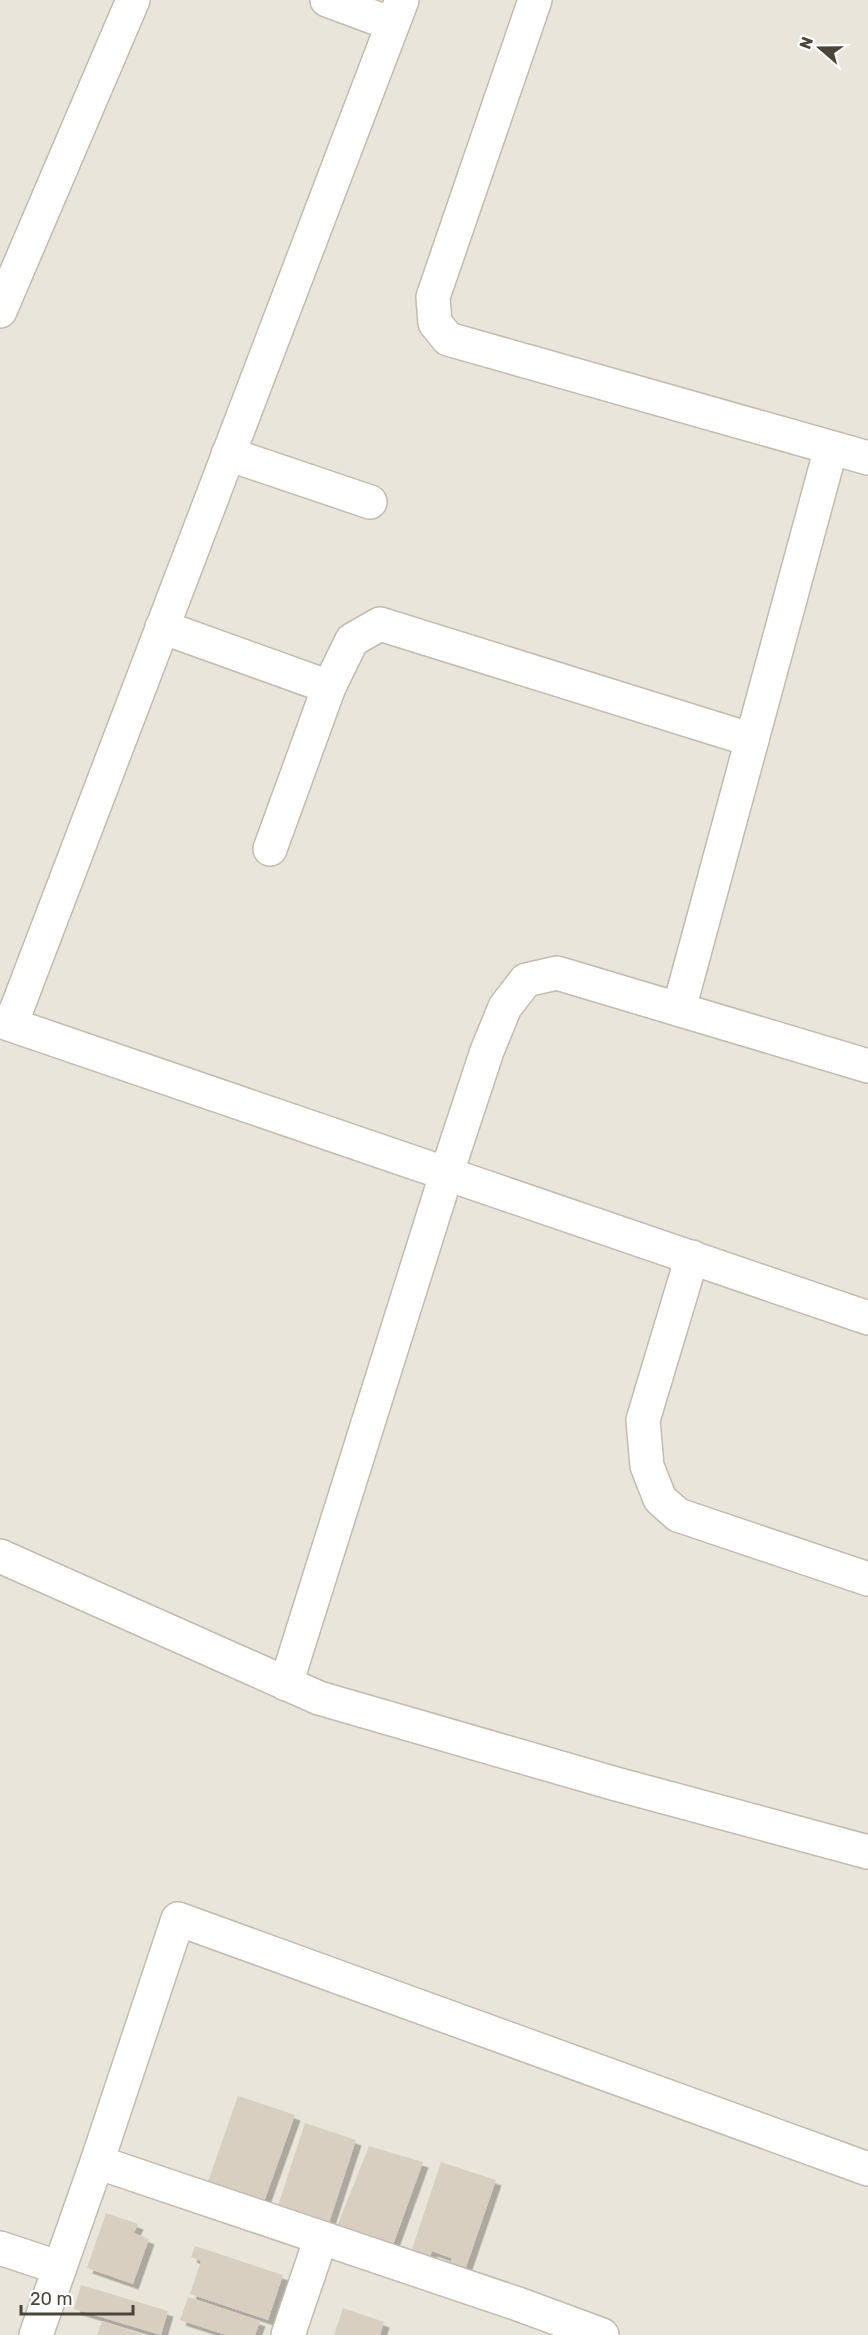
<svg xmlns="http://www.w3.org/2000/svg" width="868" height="2335" font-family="Rubik,sans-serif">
	<defs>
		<filter id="shadow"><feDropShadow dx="5.5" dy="5.5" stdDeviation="0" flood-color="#0004"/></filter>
	</defs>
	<rect width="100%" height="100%" fill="#f6f3ec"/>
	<rect fill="#eae5da" x="0" y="0" width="868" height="2335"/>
	<g fill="#d8cfc1" filter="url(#shadow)">
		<polygon points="238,2096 295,2115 261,2210 205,2190"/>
		<polygon points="305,2123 356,2140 325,2235 274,2218"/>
		<polygon points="369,2146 423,2162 390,2253 334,2234"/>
		<polygon points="441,2162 496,2180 465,2270 452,2265 451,2258 432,2251 427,2265 409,2258"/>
		<polygon points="106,2213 138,2224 134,2233 149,2239 133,2284 87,2268"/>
		<polygon points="195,2246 283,2275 268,2320 190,2294 201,2261 191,2257"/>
		<polygon points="81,2285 168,2311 161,2335 74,2309"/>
		<polygon points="188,2297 260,2321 255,2335 226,2335 180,2320"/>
		<polygon points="343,2308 384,2322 380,2335 334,2335"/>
		<polygon points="102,2321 143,2335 97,2335"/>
	</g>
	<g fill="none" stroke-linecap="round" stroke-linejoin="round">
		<g stroke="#c2bbae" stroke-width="36">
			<g id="street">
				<polyline points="327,0 392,24"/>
				<polyline points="535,0 433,297 435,323 448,339 868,458"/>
				<polyline points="0,311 133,0"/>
				<polyline points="228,454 370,502"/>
				<polyline points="162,627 329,687"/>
				<polyline points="270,849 329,687 352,640 380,624 752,740"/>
				<polyline points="679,1009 831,448"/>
				<polyline points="0,1021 868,1318"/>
				<polyline points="11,1024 402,0"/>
				<polyline points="692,1257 643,1420 647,1466 660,1499 678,1515 868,1579"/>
				<polyline points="0,1556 319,1698 616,1784 868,1852"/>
				<polyline points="286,1684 447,1172 487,1051 505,1007 526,980 557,973 868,1066"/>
				<polyline points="0,2248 60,2268"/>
				<polyline points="36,2335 97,2162"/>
				<polyline points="288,2335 321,2238"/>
				<polyline points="602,2335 518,2304 97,2162 178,1919 868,2169"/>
			</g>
		</g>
		<use href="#street" stroke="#fff" stroke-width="33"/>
	</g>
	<g transform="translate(820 48) rotate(290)" stroke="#ffffff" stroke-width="4.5" paint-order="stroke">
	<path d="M0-4.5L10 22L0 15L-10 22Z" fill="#4b4439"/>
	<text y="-9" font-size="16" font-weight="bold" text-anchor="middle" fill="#4b4439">N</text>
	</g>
	<path d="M21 2305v9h112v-9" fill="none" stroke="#4b4439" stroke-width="3"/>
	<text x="30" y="2305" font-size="18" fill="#4b4439" stroke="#ffffff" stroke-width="4.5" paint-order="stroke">20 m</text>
</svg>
